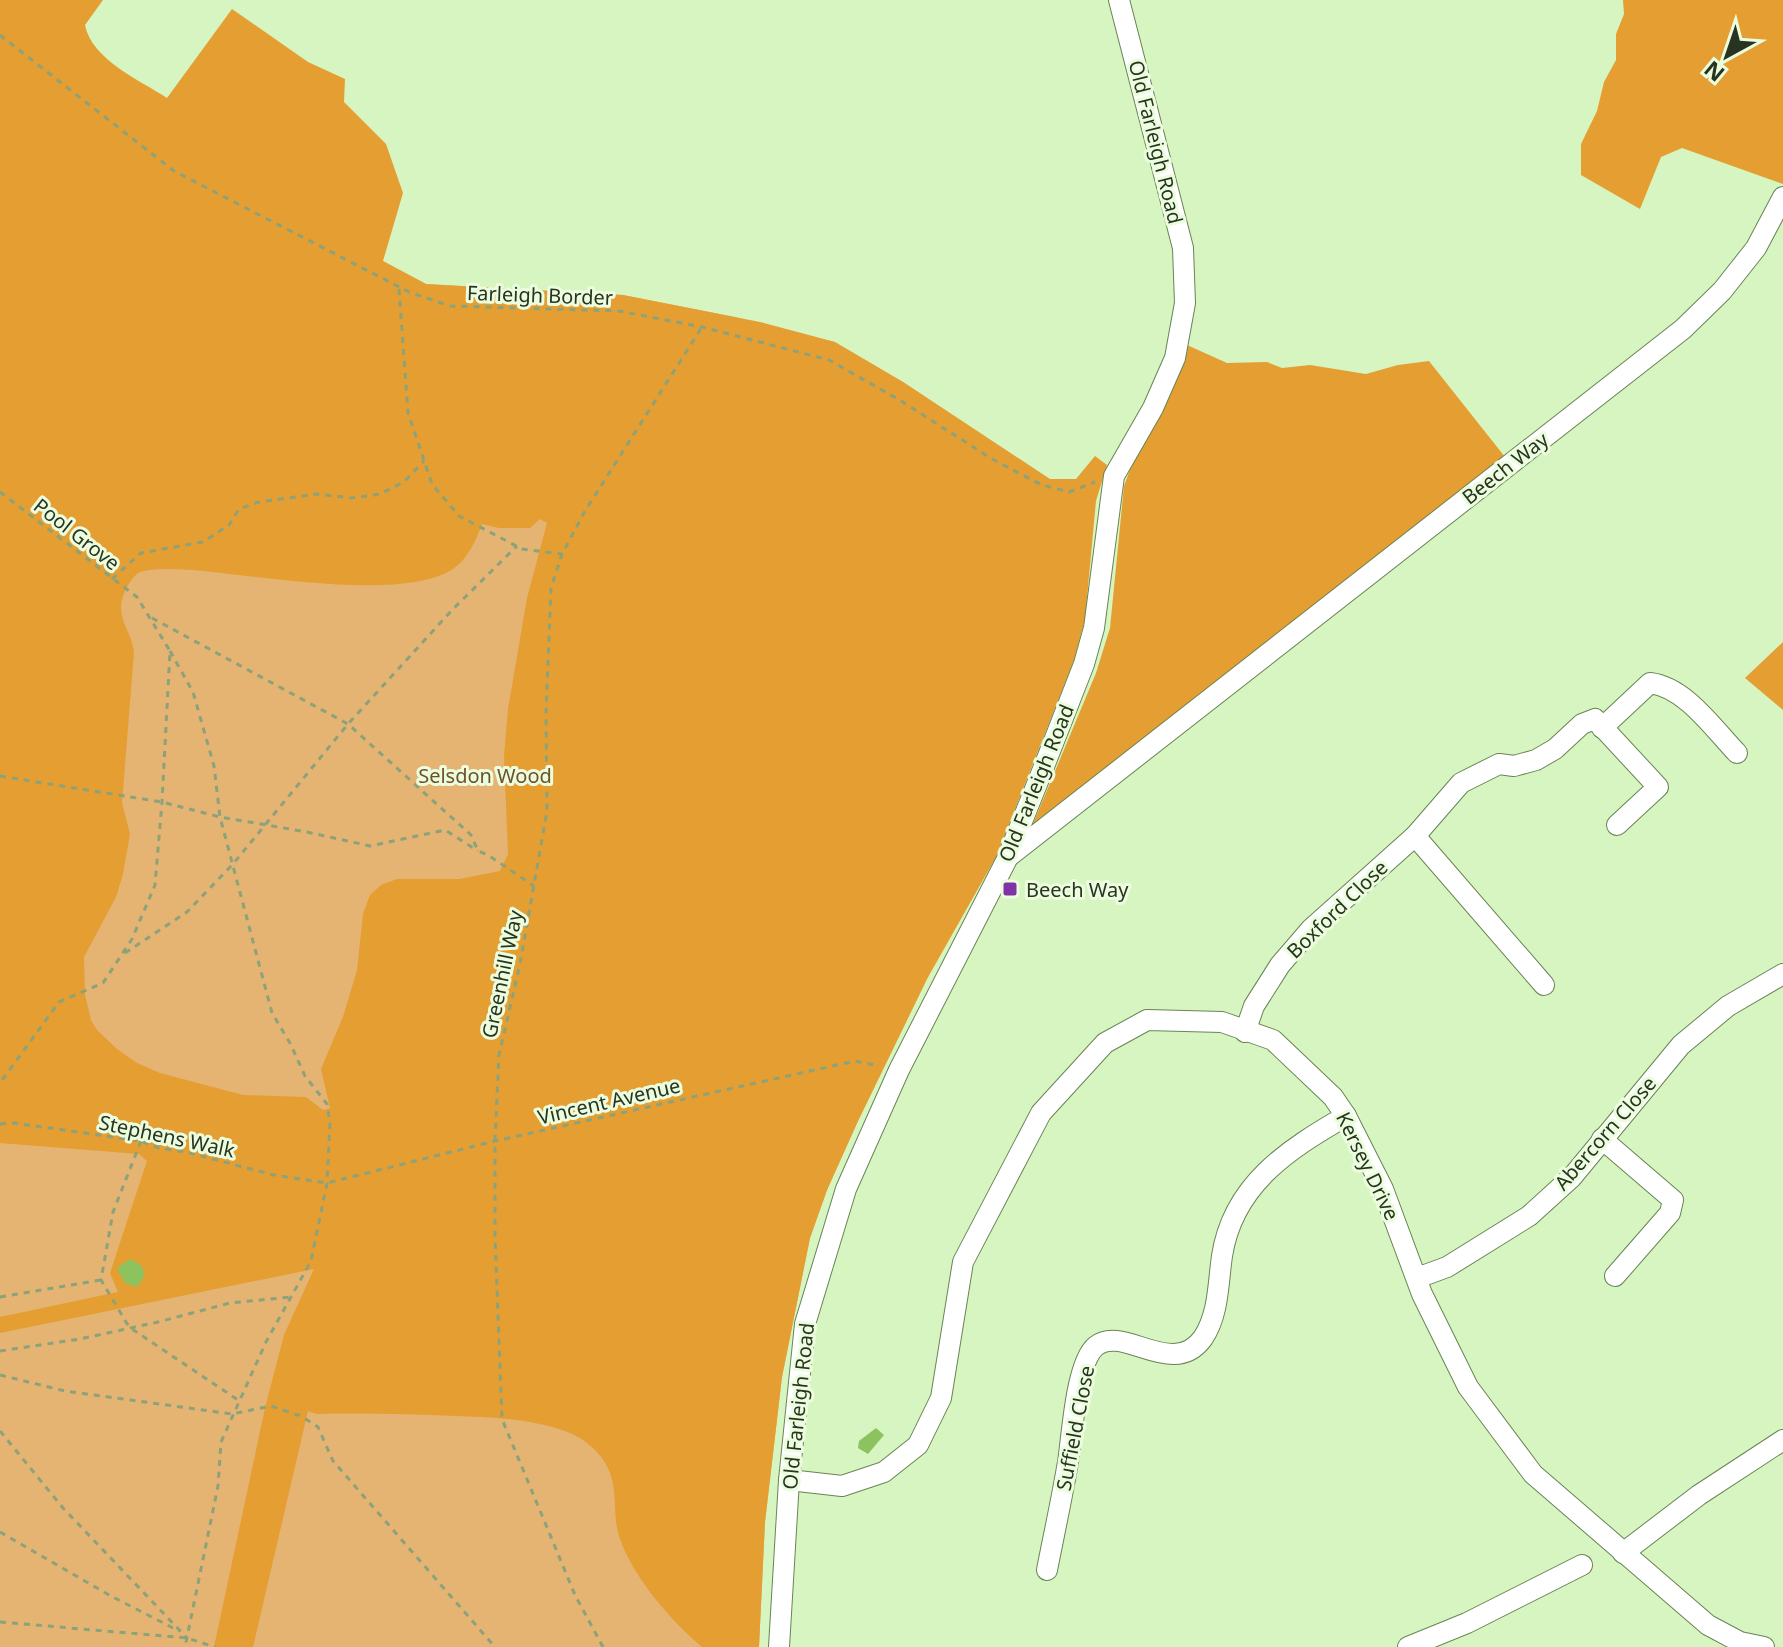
<svg xmlns="http://www.w3.org/2000/svg" width="1783" height="1647" font-family="'Noto Sans',sans-serif">
	<rect width="100%" height="100%" fill="#d6f5c0"/>
	<polygon fill="#e5b372" points="0,4 307,221 426,284 623,295 730,316 834,342 903,382 1069,492 940,952 858,1121 827,1190 810,1238 782,1377 765,1522 759,1647 0,1647"/>
	<g fill="#e59e31" fill-rule="evenodd">
		<path d="M0 0H103L85 25C92 60 140 80 167 98L232 9 308 62 345 79 344 102 386 144 403 193 383 261 426 284 623 295 760 322 835 342 903 382 1050 479H1076L1095 456 1107 465 1096 501 1085 619 1074 660 996 857 927 979 858 1121 827 1190 810 1238 782 1377 765 1522 759 1647H702C670 1620 632 1576 619 1536 613 1517 617 1495 611 1476 605 1455 585 1438 565 1431 531 1419 492 1417 456 1416 410 1414 363 1413 317 1414L308 1411 253 1647H214L265 1408 284 1335 314 1269 0 1333V1317L118 1292 110 1273 147 1161 139 1154 0 1143ZM540 519 547 523 527 598 508 709 504 756 508 854 500 871 459 879H397L381 885 370 895 363 914 357 970 343 1017 321 1069 330 1108 323 1110 306 1097 243 1095 160 1073 137 1063 117 1049 97 1030 91 1020 85 995 84 957 116 897 123 874 130 834 122 803 134 652C132 633 117 619 122 600 124 592 130 579 137 574 149 566 189 570 204 571 264 577 404 601 453 569 468 559 476 540 482 524L499 528H530Z"/>
		<polygon points="1623,0 1783,0 1783,184 1682,148 1661,157 1640,209 1581,175 1581,144 1597,111 1604,82 1616,60 1616,34 1624,14"/>
		<polygon points="1187,345 1227,363 1267,362 1282,368 1310,365 1366,374 1398,365 1429,361 1505,457 1030,831 1096,673 1110,628 1124,486 1136,453"/>
		<polygon points="1783,642 1783,710 1745,678"/>
	</g>
	<g fill="#8cc35e">
		<polygon points="130,1259 141,1265 145,1275 137,1287 125,1283 117,1268"/>
		<polygon points="876,1428 884,1435 868,1454 858,1448 859,1441"/>
	</g>
	<g fill="none" stroke-linecap="round" stroke-linejoin="round">
		<g stroke="#698455" stroke-width="22">
			<g id="minor">
				<path d="M1602 728 1650 683C1685 687 1713 728 1737 753"/>
				<polyline points="1415,836 1544,985"/>
				<polyline points="1008,857 1683,329 1722,291 1756,248 1783,197"/>
				<polyline points="1245,1032 1254,1006 1280,965 1311,929 1415,836 1461,783 1499,764 1514,766 1536,760 1555,749 1582,724 1595,719 1658,787 1617,825"/>
				<polyline points="1602,1139 1673,1200 1670,1213 1615,1276"/>
				<polyline points="1417,1278 1447,1267 1529,1216 1572,1177 1681,1045 1728,1006 1783,974"/>
				<polyline points="789,1480 842,1486 884,1472 918,1445 941,1398 963,1262 1041,1113 1105,1043 1147,1020 1222,1022 1273,1040 1333,1097 1346,1116 1383,1189 1422,1294 1468,1387 1533,1474 1708,1625 1740,1642 1764,1647"/>
				<polyline points="1623,1553 1699,1495 1783,1440"/>
				<path d="M1047 1570C1054 1534 1062 1498 1068 1462 1072 1436 1076 1362 1096 1346 1123 1324 1173 1380 1203 1338 1219 1314 1218 1283 1222 1256 1233 1184 1289 1149 1346 1116"/>
				<polyline points="779,1647 789,1480 805,1324 846,1189 899,1070 1007,859 1043,769 1084,664 1094,628 1114,476 1153,408 1175,358 1185,303 1183,248 1119,0"/>
				<polyline points="1408,1647 1467,1623 1582,1565"/>
			</g>
		</g>
		<g stroke="#8ba27b" stroke-width="3" stroke-dasharray="6 6" stroke-linecap="butt">
			<polyline points="0,35 174,171 409,292 450,306 619,311 702,327 829,360 898,399 992,459 1042,485 1069,492 1095,482"/>
			<polyline points="399,289 408,413 432,484 459,516 522,549 562,554"/>
			<polyline points="0,492 137,597 170,651 162,802 155,885 132,939 103,983 59,1002 0,1083"/>
			<polyline points="112,579 141,553 203,542 229,525 239,509 259,502 317,494 352,498 380,494 404,482 424,461"/>
			<polyline points="152,618 348,724 471,835 478,851 488,855 534,886"/>
			<polyline points="170,651 193,692 214,766 220,817 272,1013 290,1043 305,1076 327,1104 330,1123 327,1183 311,1261 266,1342 221,1442 218,1486 185,1647"/>
			<polyline points="0,776 162,802 220,817 307,832 370,846 445,830 478,851"/>
			<polyline points="125,953 187,912 233,864 348,724 453,609 517,546"/>
			<polyline points="0,1124 14,1123 141,1141 159,1148 186,1152 274,1175 327,1183 495,1141 855,1061 879,1066"/>
			<polyline points="141,1141 113,1212 101,1280 129,1327 238,1400"/>
			<polyline points="0,1297 101,1280"/>
			<polyline points="0,1351 80,1339 158,1322 230,1303 291,1297"/>
			<polyline points="0,1375 65,1391 232,1414 271,1406 301,1416 318,1427 333,1461 495,1647"/>
			<polyline points="0,1431 63,1508 187,1638"/>
			<polyline points="0,1532 109,1595 179,1631"/>
			<polyline points="0,1622 187,1638 215,1647"/>
			<polyline points="603,1647 575,1595 502,1419 495,1236 495,1141 499,1055 520,964 547,811 546,713 551,588 562,554 585,511 702,327"/>
		</g>
		<use href="#minor" stroke="#fff" stroke-width="20"/>
	</g>
	<rect fill="#7f33a4" stroke="#ebfdde" stroke-width="3" x="1002" y="881" width="16" height="16" rx="4"/>
	<g text-anchor="middle" dominant-baseline="central" stroke-width="6" stroke-linejoin="round" paint-order="stroke">
		<g font-size="20" fill="#283420" stroke="#ebfdde">
			<text transform="translate(1156 142) rotate(76)">Old Farleigh Road</text>
			<text transform="translate(540 295) rotate(2)">Farleigh Border</text>
			<text transform="translate(1505 468) rotate(-38)">Beech Way</text>
			<text transform="translate(77 534) rotate(38)">Pool Grove</text>
			<text transform="translate(1036 783) rotate(-68)">Old Farleigh Road</text>
			<text transform="translate(1337 909) rotate(-44)">Boxford Close</text>
			<text transform="translate(502 974) rotate(-78)">Greenhill Way</text>
			<text transform="translate(609 1101) rotate(-13)">Vincent Avenue</text>
			<text transform="translate(1605 1133) rotate(-49)">Abercorn Close</text>
			<text transform="translate(167 1136) rotate(12)">Stephens Walk</text>
			<text transform="translate(1368 1166) rotate(64)">Kersey Drive</text>
			<text transform="translate(798 1406) rotate(-84)">Old Farleigh Road</text>
			<text transform="translate(1075 1428) rotate(-79)">Suffield Close</text>
		</g>
		<g font-size="20" fill="#6f5128" stroke="#ebfdde">
			<text x="485" y="775">Selsdon Wood</text>
		</g>
		<g font-size="20" fill="#283420" stroke="#ebfdde" text-anchor="start">
			<text x="1026" y="889">Beech Way</text>
		</g>
	</g>
	<g transform="translate(1727 56) rotate(220)" stroke="#ebfdde" stroke-width="6" paint-order="stroke">
	<path d="M0-6L14 30L0 20L-14 30Z" fill="#283420"/>
	<text y="-12" font-size="22" font-weight="bold" text-anchor="middle" fill="#283420">N</text>
	</g>
</svg>
